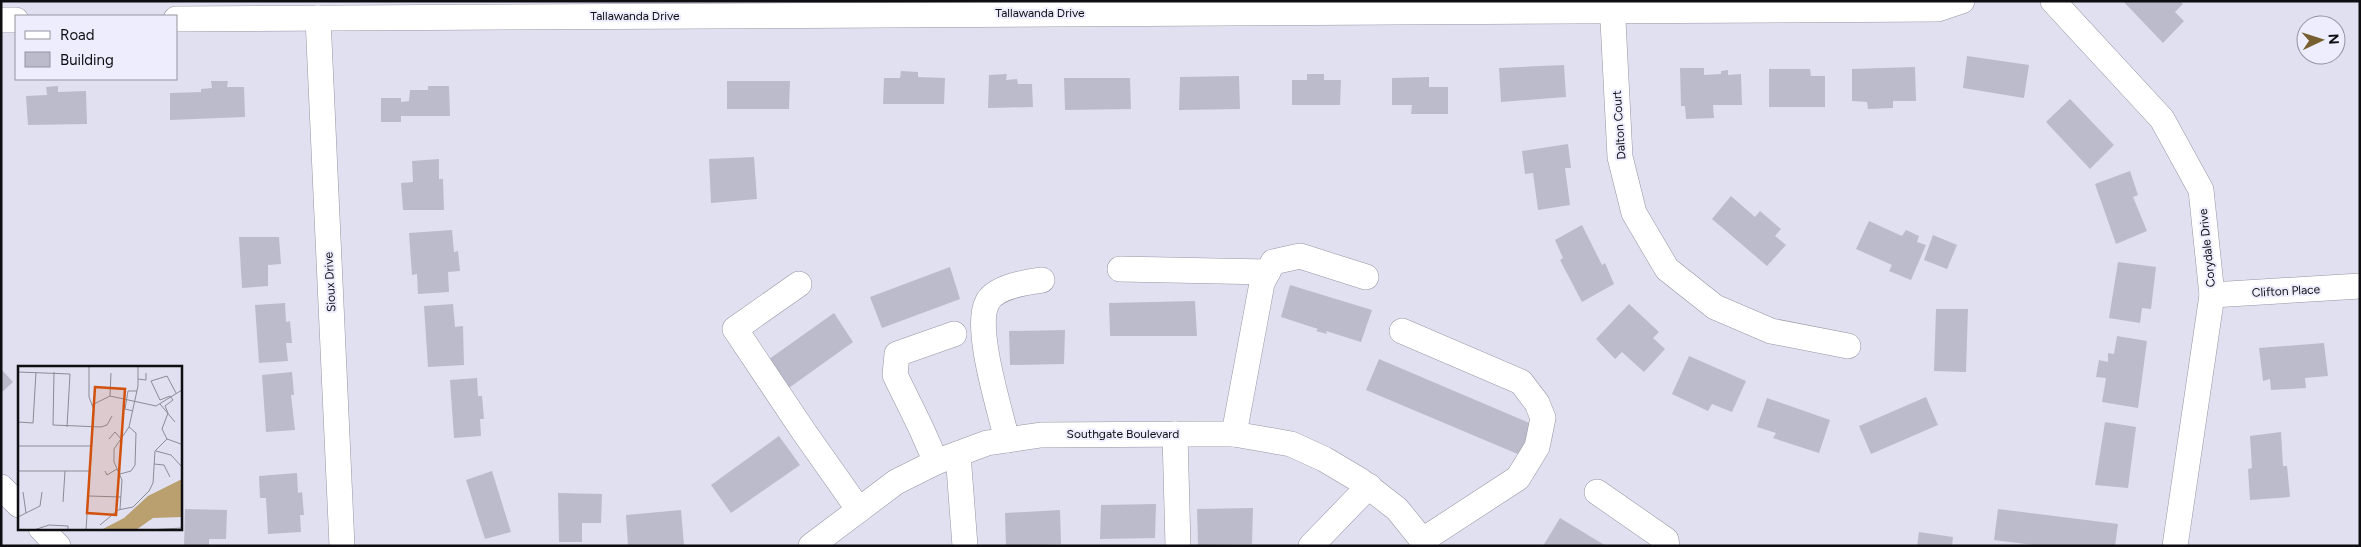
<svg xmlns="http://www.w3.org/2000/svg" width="2361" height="547" font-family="Figtree,sans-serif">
	<rect width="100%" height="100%" fill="#e0e0f0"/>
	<g fill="#bbbbcb">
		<polygon points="2123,1 2180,1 2183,4 2175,12 2184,21 2163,43"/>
		<polygon points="1967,56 2029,65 2024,98 1963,88"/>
		<polygon points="1564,65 1566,97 1501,102 1499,68"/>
		<polygon points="1915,67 1916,101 1893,101 1893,108 1868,109 1867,102 1852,101 1852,69"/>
		<polygon points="1680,68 1704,68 1704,75 1721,74 1721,71 1728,70 1728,75 1741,74 1742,105 1713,105 1714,118 1686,119 1685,106 1681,106"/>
		<polygon points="1769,69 1810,69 1811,76 1825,76 1825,107 1769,107"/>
		<polygon points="901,71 918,72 918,77 945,78 944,104 883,104 884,78 900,78"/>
		<polygon points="1007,74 1006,80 1017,79 1018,84 1032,84 1033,107 988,108 989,75"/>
		<polygon points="1307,74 1324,74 1324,80 1341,80 1340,105 1292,105 1292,80 1307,80"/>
		<polygon points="1239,76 1240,109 1179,110 1180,77"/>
		<polygon points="1429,77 1429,87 1448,87 1448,114 1411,114 1412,105 1392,105 1392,78"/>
		<polygon points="1064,78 1130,78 1131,109 1065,110"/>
		<polygon points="211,81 228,81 227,87 244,87 245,117 170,120 170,93 201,92 201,89 212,88"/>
		<polygon points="727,81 790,81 789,109 727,109"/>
		<polygon points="58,86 58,92 86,91 87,124 28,125 26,96 47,95 46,87"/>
		<polygon points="428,86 449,86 450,116 401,116 401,122 381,122 381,98 401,98 401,102 409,101 410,90 428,90"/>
		<polygon points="2070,99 2114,145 2090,169 2046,122"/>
		<polygon points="1568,144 1571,168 1565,168 1570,205 1538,210 1533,173 1525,174 1522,151"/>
		<polygon points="754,157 757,199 711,203 709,159"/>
		<polygon points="439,159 439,179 443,179 444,210 403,210 401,183 413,182 412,161"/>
		<polygon points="2130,171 2138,195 2133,197 2147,231 2116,244 2095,184"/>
		<polygon points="1731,196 1755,217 1760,211 1781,229 1775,236 1786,245 1767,266 1712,219"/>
		<polygon points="1869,221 1902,236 1906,230 1919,236 1917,242 1926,245 1911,280 1889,271 1892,265 1856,249"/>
		<polygon points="1582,225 1602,265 1605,263 1614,284 1582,302 1560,260 1563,258 1555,240"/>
		<polygon points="452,230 454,252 458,251 460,271 448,272 449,292 418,294 417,274 412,275 409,233"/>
		<polygon points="1933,235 1957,245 1947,269 1924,260"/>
		<polygon points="239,237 279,237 281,264 268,265 268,286 242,288"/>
		<polygon points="2118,262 2156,267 2151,309 2142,308 2140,323 2109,318"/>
		<polygon points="950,267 960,299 882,328 870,297"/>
		<polygon points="1290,285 1372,310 1361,342 1326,331 1327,334 1316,331 1318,329 1281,317"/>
		<polygon points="1195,301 1197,336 1110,336 1109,303"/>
		<polygon points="285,303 286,322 290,321 292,343 286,343 288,361 259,363 255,305"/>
		<polygon points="453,304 455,327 463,326 464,365 428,367 424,306"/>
		<polygon points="1629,304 1659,332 1653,338 1665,349 1644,372 1622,352 1615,359 1596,339"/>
		<polygon points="1936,309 1968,309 1966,372 1934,371"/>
		<polygon points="834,313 853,342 786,390 765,362"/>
		<polygon points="1065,330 1064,364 1010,365 1009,331"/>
		<polygon points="2117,336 2147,341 2138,408 2102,402 2106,378 2096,377 2099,360 2108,362 2108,353 2114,354"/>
		<polygon points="2324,343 2328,376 2305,378 2306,388 2271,390 2270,379 2263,381 2259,348"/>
		<polygon points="1689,356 1746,381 1732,412 1712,404 1708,411 1672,394"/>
		<polygon points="1379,359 1534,425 1520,455 1366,390"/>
		<polygon points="1,369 13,382 1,393"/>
		<polygon points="292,372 294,395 291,395 295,430 266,432 262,375"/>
		<polygon points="477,378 478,396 482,396 484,419 480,419 481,436 454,438 450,380"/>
		<polygon points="1926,397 1938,425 1871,454 1859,426"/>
		<polygon points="1767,398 1830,420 1819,453 1773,438 1776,433 1757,427"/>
		<polygon points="2105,422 2136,427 2128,488 2095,485"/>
		<polygon points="2281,432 2283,466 2287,466 2290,497 2250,500 2248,469 2252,468 2250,436"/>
		<polygon points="779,436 800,465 731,513 711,485"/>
		<polygon points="492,471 511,532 485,539 466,480"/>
		<polygon points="297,473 298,493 302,492 304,515 300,515 301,532 268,534 266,498 260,498 259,476"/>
		<polygon points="558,493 602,494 601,523 582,523 582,542 559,542"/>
		<polygon points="1156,504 1155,538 1100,539 1101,505"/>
		<polygon points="1253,508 1252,544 1198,545 1197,509"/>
		<polygon points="185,509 227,510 226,539 209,539 209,546 184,546"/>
		<polygon points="1998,509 2118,524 2115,546 2041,546 1994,540"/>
		<polygon points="681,510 684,545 628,546 626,515"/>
		<polygon points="1060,510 1061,544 1006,546 1005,513"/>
		<polygon points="1560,518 1606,546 1543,546"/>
		<polygon points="1919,532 1953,537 1952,546 1917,546"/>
	</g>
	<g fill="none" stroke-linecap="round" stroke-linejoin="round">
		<g stroke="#9595a4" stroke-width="26">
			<g id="minor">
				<polyline points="1612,1 1620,157 1634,213 1667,269 1715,307 1771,331 1848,346"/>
				<polyline points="2053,1 2162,119 2201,190 2212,295 2175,546"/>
				<polyline points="318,18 342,546"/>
				<polyline points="176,19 1938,9 1962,1"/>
				<polyline points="1,20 16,20"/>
				<polyline points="1120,269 1268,272"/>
				<polyline points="799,284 735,329 804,432 859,510"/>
				<polyline points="2212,295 2360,286"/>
				<polyline points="1402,331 1521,382 1537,403 1543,418 1537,447 1518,478 1423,540"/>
				<polyline points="1175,434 1178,546"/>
				<polyline points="1234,434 1262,283 1273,262 1300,256 1366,277"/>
				<path d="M1007 440C1000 410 974 329 987 303 994 287 1027 282 1042 280"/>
				<polyline points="958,454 965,546"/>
				<polyline points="936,462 921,428 895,375 897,354 954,334"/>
				<polyline points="1,487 19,505"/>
				<polyline points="1597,492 1666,540 1667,546"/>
				<polyline points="41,528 58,546"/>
				<polyline points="811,546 896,482 936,462 987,443 1041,435 1197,434 1234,434 1291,444 1324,459 1361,481 1397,509 1427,546"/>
				<polyline points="1311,546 1369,486"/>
			</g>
		</g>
		<use href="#minor" stroke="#fff" stroke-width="25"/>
	</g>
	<g text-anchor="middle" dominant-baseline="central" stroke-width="4" stroke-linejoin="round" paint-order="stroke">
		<g font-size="12" fill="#0d0d12" stroke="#ededfe">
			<text x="1040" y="13">Tallawanda Drive</text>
			<text x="635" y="16">Tallawanda Drive</text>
			<text transform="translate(1619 125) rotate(-94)">Dalton Court</text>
			<text transform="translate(2207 248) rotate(-96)">Corydale Drive</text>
			<text transform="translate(330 282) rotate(-93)">Sioux Drive</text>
			<text transform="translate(2286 291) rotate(-3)">Clifton Place</text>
			<text x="1123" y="434">Southgate Boulevard</text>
		</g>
	</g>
	<g transform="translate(18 366)">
		<rect width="164" height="164" fill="#e0e0f0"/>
		<path d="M164 113V151L135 152 118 164H83L106 152 130 130Z" fill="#baa06f"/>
		<path fill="none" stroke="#8c8c97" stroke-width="1" d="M0 6 52 8 49 61M36 6 35 59 83 61 89 59 94 50M120 13 128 14V7M158 27 149 10 133 15 142 34 152 30 155 34 147 40 150 47 144 63 149 73 163 78M92 30 93 7M142 38 157 56M74 39 92 30 138 40 164 24M115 45 107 43 110 25H119M0 56 15 57 18 6M91 73 97 66 103 73M0 80H74M138 85 153 89 164 101M136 98 146 99 152 111M0 105H72M87 105 89 109 99 103M102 108 113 105 117 99 118 67 111 61M5 126 8 147M71 130 103 131M45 136 47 105M102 143 104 114 96 96V83L111 61 120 20V0M0 151 22 140 24 126M82 159 100 144 115 141 131 125 135 117 137 85 149 73M16 164 31 159 50 160V164M68 164 76 44 71 31V0M130 164 164 162"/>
		<path fill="#d2510d" fill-opacity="0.15" stroke="#d2510d" stroke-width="2.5" d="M77 21 107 23 98 149 69 147Z"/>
		<rect width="164" height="164" fill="none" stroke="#0d0d12" stroke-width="2.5"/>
	</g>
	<rect width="2361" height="547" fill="none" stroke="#0d0d12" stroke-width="5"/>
	<rect x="15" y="15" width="162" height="65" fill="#ededfe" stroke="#9393a0"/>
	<rect x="25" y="31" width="25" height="8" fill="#ffffff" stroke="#9393a0"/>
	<text x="60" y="40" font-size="15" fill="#0d0d12">Road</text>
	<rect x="25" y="52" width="25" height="15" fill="#bbbbcb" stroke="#9393a0"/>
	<text x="60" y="65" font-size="15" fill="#0d0d12">Building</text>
	<g transform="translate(2321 40) rotate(86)"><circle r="24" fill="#ededfe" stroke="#9393a0"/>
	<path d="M0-4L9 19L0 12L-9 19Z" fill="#765e2e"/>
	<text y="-8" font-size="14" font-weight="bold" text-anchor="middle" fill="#0d0d12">N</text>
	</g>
</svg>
